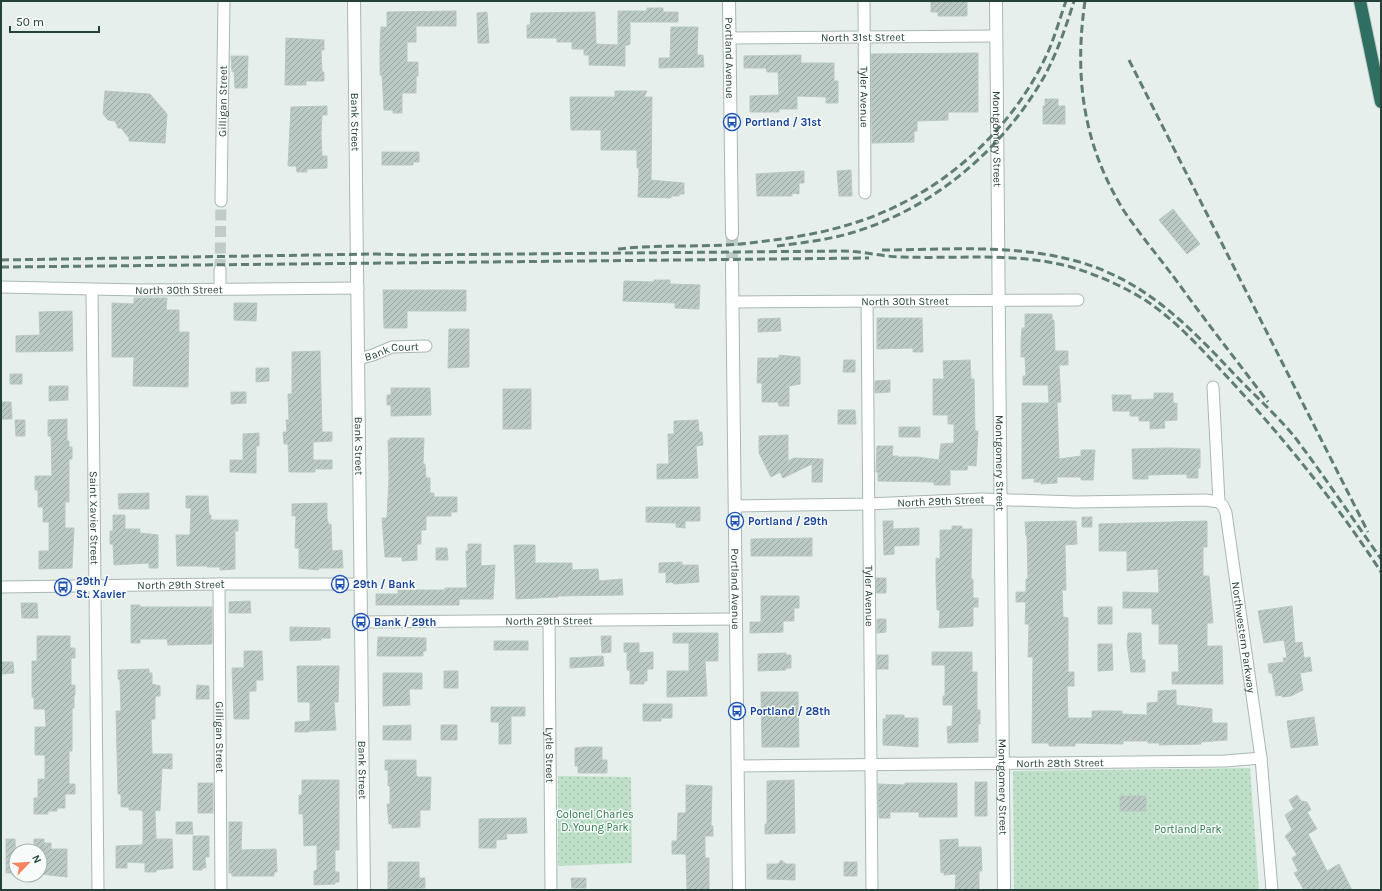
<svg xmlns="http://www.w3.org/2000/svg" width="1382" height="891" font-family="Karla,sans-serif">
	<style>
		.park { fill: url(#park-dots) }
		.building { fill: url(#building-hatch); stroke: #b8c9c2 }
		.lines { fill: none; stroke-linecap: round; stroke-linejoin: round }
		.minor-tunnel { stroke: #bfccc8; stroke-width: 11; stroke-dasharray: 11 5.5; stroke-linecap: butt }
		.tertiary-tunnel { stroke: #bfccc8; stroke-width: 12; stroke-dasharray: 12 6; stroke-linecap: butt }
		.minor-casing { stroke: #a8b8b2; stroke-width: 13 }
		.tertiary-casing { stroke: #a8b8b2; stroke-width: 14 }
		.motorway-casing { stroke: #c2cac8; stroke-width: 14 }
		.minor { stroke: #fff; stroke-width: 11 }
		.tertiary { stroke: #fff; stroke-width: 12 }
		.motorway { stroke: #2f6f62; stroke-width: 12 }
		.rail { stroke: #5f7d75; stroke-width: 3; stroke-dasharray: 8 4; stroke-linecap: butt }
		.labels { text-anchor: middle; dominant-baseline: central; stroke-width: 3; stroke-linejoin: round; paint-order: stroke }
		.street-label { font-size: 11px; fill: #24423a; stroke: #f7fbf9 }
		.transit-label { font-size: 11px; font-weight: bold; fill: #164399; stroke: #f7fbf9; text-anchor: start }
		.park-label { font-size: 11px; fill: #2d7a4b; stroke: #f7fbf9 }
	</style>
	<defs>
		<pattern id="park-dots" width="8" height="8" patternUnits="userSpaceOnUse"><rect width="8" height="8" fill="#bfe0c8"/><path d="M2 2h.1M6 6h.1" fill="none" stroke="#a4c1ad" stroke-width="1.8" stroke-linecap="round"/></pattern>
		<pattern id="building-hatch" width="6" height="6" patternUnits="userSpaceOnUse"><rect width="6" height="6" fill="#bbcac4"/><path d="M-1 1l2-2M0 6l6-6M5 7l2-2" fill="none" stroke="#98a6a0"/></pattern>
	</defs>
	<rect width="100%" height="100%" fill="#e6efeb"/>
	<path class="park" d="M1250,768L1259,890H1014L1013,771Z
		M558,776L631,777L632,863L558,866Z"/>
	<path class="building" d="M967,1V16H938V12H931V2Z
		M647,8H663V12H678V22H630V44L625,46V66L589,65V55H584V49H572V42H557V38H527V25H530L531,13L595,12L596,44L618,45V11H647Z
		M456,11V26H416V42H407V62H418V76H416V93H402V113H393V110H384L382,75H380V44L381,27H387V12Z
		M487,12L489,43H478L477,13Z
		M671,27H698L697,55H703L704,67L659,68V58H670Z
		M286,38L324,40V50H321L322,72H324V81H306V85H285Z
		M978,53V112H948V120L917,121V131H914V142L872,143L871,54Z
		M801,55V63H834V81H838V103H826V97L797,96V109H779V112H750V96L779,95L778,72H767L766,68H744V56Z
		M231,56H248L247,88H235L234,71L232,72Z
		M105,91L150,94L167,114L165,143L129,141V138L121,128H118L115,121L108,120L103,114Z
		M615,91H647L644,97H652L651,180L684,183V194H680L679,196H671V198L638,197L639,168H637V150H601V130H571L570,97H615Z
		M1045,99H1058V106H1065V124H1043V106H1045Z
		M327,106V115H322L321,134L322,156H327V168L307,169V172H297L296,166H288L291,107Z
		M382,152H419V162H413V165H382Z
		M851,170L852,196H839L837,171Z
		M804,171V183H799V194L792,193V196H757L756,174Z
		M1173,209L1200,244L1187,254L1159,220Z
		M654,280H670V284L700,285L699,309L675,308V303L623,301L624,281L654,282Z
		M383,290H466V311H407V328H384Z
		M134,298H167L166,310H179V332H189L188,387L133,386L134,357H112V303L134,304Z
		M234,303H257L256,321L234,320Z
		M72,311L73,351L16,352V336L40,335L39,312Z
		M1025,314H1052V320H1054L1055,351H1068V365H1059L1061,402L1049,403L1048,385H1023V376H1026L1025,357H1021V343L1022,328H1025Z
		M780,318L781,331L758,332V319Z
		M877,318H922L923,352H913V348L877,349Z
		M449,329H469V367L448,368Z
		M320,351L322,432H332V441L313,442V460H332V469H315V472H289L288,444H284L283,432H287L286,420H289L288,394H292V352Z
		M779,355L800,357V384L789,386V406H779L778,402H762V383H757L758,358H779Z
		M844,360H855V372H843Z
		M970,360L971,379H974L975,431H978L976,466L968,465L967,470H950V485H934V482L878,481V472H876L877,446H893L892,456H898V457H918L939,460L941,444L954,443V424H948V415H933V379H944L943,361Z
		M256,368H269V381L256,382Z
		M10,374H22V384H10Z
		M890,380V392L875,393V381Z
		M49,386H68V400L49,401Z
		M391,388H430L431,415L391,416V405H387V395H391Z
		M503,389H531V429H503Z
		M231,392H246V403L231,404Z
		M1154,393H1173V403H1177V420L1164,421L1165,428L1150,429V421H1139V416H1130V411H1113L1112,395H1131V400L1154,399Z
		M1,402H11L12,419H1Z
		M1022,403H1057L1059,459L1081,456V450H1095L1093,480H1081V477H1057V483L1041,484V482H1034V478L1022,479Z
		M838,410H855L856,424H838Z
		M67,419V441H69V447H72V459H69V502H65V528H74L72,568L39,569V551H49V522H43V507H38V490H35V476H52L51,436H48V420Z
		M15,420H25V436H16Z
		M698,420L699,432H702L703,445L696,446L698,478L657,479V464H669L668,434H674V421Z
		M899,427H920V437H899Z
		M259,433V446H256V473L230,472V460H243V434Z
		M788,435V461L794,458L823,459L822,482H812V464L783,478L780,472L771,477L759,453V436Z
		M390,438H424L423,464H425L426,478H430V493H434V497H457V512H451V516H426V530H421V544H417V560L402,561V557H385L382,518H387L389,478L388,440H390Z
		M1168,448L1200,449V468H1198V478H1187V474L1148,475V479H1133L1132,449Z
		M149,493V509H119L118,494Z
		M186,496H208L209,515H211V520H238V531H235V569L220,570V567H207V566H177L176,535H190L191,508H186Z
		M327,503V519L329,525L331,524L332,551L342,550L343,568H320L318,570L299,568V548H295L296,516H292V504Z
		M646,507H700V521H685V528L676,527V523L646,522Z
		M113,515H125V529H140V533L158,535V568H149V563L114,565L113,544H110V531H113Z
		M1082,517H1092V527H1082Z
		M883,521H893V529L919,528V545L894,546V554L884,555Z
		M1076,521L1077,544L1065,545L1066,590H1062L1063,617L1068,618V672H1074V686H1067L1068,718H1092V711H1122V714L1147,715V703L1158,702V691L1176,690V705L1212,709V723H1227V740L1201,742V744L1159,745L1160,743H1148V741H1123V744L1075,743V746H1049V743H1032L1033,657H1028L1029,624H1025L1026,602H1016V592H1026V579H1028L1027,536H1026L1025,522Z
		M1207,521V547H1203V576H1209L1213,623H1207V646H1222L1223,684H1172V672H1179L1178,644H1159V624H1152V608H1123V592L1159,593L1158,569L1127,571V551H1099V524Z
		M952,526H962V529H972L971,579H973V598H978V607H973V626L939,628L940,610H937L936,579V558L940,559V530H952Z
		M812,538V556H751V539Z
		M468,544H481V566L495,565L493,599H459V605H376V594H398V590H445V588H467L466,551H468Z
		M514,545H535V563H572V570L598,569L599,581L622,579L623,595L558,596V597L516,599Z
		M436,548H447L448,560H436Z
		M682,562V565H698L699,582L674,584L672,582L666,583V572L659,573V563Z
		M876,578H886V593H876Z
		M761,596H799V608H794V621H783V632L750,633V622H761Z
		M250,601L251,613H229V602Z
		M21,603H37L38,618H22Z
		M131,605H140V607H212V644L168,645L167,639H140V643H131Z
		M1292,606L1295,643L1302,642L1304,658L1310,657L1312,671L1300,673L1303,690L1291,696L1282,697V695L1276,696L1272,673H1269L1268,664L1284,662L1283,658H1287L1284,640L1264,643L1258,611Z
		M1098,607H1112V624H1098Z
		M877,619H886V632L877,633Z
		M290,627L330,628V638H321V640L290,641Z
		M673,633H718V661H705L707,696L667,697V671H689V643H673Z
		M1128,633H1141L1142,660H1145V672H1131L1127,644Z
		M37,636H70V648H75V658H71V685H75V695H74V708H72V751H69V784H75V794H65V808H57V811H48V814H34V798H38V779H45V755H35V727H46L45,709H34V697H32V661H37Z
		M601,636H611V652L602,653Z
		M378,637L426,638V651H423V656H377Z
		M494,641H528V650H494Z
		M624,643H639V653L653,652V669H647V681H644V684H630V670H627V652H624Z
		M1098,644H1112L1113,670L1098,671Z
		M244,651H262L263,680H256V691H249V719H234L232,668H244Z
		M932,652H972V672H977V710H980V724H978V742L948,743L947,727L952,726L953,705H943V696H945V665H932Z
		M786,653V655H791V668H786V670L758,671V654Z
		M877,655H888V669H877Z
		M603,656L604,666L570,668V658Z
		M1,662H13L14,673L1,674Z
		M297,666H339L338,702H334L336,730L309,731V729V732H295V722L310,721V702H298Z
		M149,669V673H152V684L160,686V696H156L155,698V719H151L152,754H172V769L162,768L160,811L155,810L156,839H172L173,868L156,870V872H145V863L127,862V868H116V846L142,845L143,842V812L141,810H129V807H121V794H118L116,711H121L120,680L118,679V670Z
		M444,671H458V688H444Z
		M383,673H422V689H409L410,705L383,706Z
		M197,685L209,686V699H196Z
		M761,692H798L799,747H762Z
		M643,704H672V718H661V721H643Z
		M491,707H525V716H511V744H499V722H491Z
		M886,715H904V718H918V747L883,745V719H886Z
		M1314,717L1318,745L1291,748L1287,721Z
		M411,725V740H383V726Z
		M441,725H457V740H441Z
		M585,747H602V760H607V773H578V766H575V748Z
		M385,760H416V775L418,777H431L430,810H420V827L392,828V824H389L387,804H390V786H388V770H385Z
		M302,780H339V850H335V872H339V882H335V884L314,885V871L317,870V845L304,846L303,814H299V795H302Z
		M794,780L795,833L765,834V824H767V781Z
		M975,782H987V816H975Z
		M198,783H213V813H198Z
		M905,783H957V817H919V812H890V818H879L878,784L905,785Z
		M686,785L712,786L711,826H713V836H705V858H709V890H687L686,854H672V841H677L678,813H686Z
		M1297,795L1301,801L1307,802L1311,810L1307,812L1317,829L1308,834L1327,871L1339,864L1352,890H1304L1297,878L1294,873L1298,871L1292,858L1297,855L1285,836L1292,830L1285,815L1294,809L1289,800Z
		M1120,796H1146V811H1120Z
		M526,818L527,833L506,834L507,839L496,840V848H479V819Z
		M176,822H192L193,834H176Z
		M229,822H242L241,850L276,849L277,872H274V876H232V873H229Z
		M193,836H209V857H205L206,868H202V870H193Z
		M6,839H15L16,873H6Z
		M34,839H44V843H51V849H67V877L40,874V851H34Z
		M958,839V847H981L982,871H979V890H955L956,874L944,875V872L941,873L940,840Z
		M781,860L786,864H795V880L767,879V864H778Z
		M388,862H419V878H425V888L388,889Z
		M844,862H857V876H844Z
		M571,878H586V888H572Z"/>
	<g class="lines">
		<path class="minor-tunnel" d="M220,270L221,201"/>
		<path class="tertiary-tunnel" d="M732,264V234"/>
		<g class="minor-casing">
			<g id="minor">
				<path id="s1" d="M864,1L865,193"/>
				<path id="s2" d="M730,38L996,36"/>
				<path id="s3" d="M221,201L224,1"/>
				<path id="s4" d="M1,287L140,290L358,288"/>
				<path d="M220,289V270"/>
				<path id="s5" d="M92,290L98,890"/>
				<path id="s6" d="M867,301L872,890"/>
				<path id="s7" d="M733,302L1078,300"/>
				<path id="s8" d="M358,359L373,355L392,347L426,346"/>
				<path id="s9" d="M1213,387L1219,502L1223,506L1226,513L1261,758L1272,890"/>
				<path id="s10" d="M735,506L868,504L982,499L1076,502L1205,500L1219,502"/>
				<path id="s11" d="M219,584L221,890"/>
				<path id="s12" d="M1,587L219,584H361"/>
				<path id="s13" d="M549,621L551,890"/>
				<path id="s14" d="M361,622L736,619"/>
				<path id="s15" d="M738,766L1225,761L1261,758"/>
			</g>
		</g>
		<g class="tertiary-casing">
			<g id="tertiary">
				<path id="s16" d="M354,1L364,890"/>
				<path id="s17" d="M729,1L732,234"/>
				<path id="s18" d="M996,1L1004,890"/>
				<path id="s19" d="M732,264L739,890"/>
			</g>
		</g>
		<g class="motorway-casing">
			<path id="motorway" d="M1360,1L1381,102"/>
		</g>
		<use href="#minor" class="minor"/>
		<use href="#tertiary" class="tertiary"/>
		<use href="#motorway" class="motorway"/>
		<path class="rail" d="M1085,1C1074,77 1083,145 1124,211C1139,233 1157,255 1173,276C1204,319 1236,360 1268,402
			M1129,60L1368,532
			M777,246C801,243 827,240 851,233C933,209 1002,150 1044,77C1057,53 1066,27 1074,1
			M618,249C662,244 706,248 750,243C785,239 820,234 854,223C938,197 1012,132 1048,52C1055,36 1060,18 1066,1
			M882,250C944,250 1008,244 1068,259C1141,276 1187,324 1236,376C1256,397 1279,417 1297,440C1326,479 1353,519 1381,559
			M1,260L376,254L410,255L843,251C863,251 883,257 903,257C959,259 1017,252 1071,267C1098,275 1125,287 1148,302C1180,324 1205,353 1231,381C1286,441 1337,504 1381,572
			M1,267L869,258"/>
	</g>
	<defs>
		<g id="bus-ring" transform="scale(0.9)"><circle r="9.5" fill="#f7fbf9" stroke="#1a4fb4" stroke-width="1.5"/><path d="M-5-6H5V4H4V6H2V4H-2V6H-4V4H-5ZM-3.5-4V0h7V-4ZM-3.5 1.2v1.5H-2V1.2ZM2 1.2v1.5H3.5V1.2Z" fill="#1a4fb4"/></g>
	</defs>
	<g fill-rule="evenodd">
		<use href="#bus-ring" x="732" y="122"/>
		<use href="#bus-ring" x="735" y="521"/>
		<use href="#bus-ring" x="340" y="584"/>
		<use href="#bus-ring" x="63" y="587"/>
		<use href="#bus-ring" x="361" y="622"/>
		<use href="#bus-ring" x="737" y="711"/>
	</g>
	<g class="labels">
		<g class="street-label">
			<text stroke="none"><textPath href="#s2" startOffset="133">North 31st Street</textPath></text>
			<text stroke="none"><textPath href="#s17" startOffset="57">Portland Avenue</textPath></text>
			<text stroke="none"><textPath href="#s1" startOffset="96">Tyler Avenue</textPath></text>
			<text stroke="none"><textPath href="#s3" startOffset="100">Gilligan Street</textPath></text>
			<text stroke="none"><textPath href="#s16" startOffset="121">Bank Street</textPath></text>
			<text stroke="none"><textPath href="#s18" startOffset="138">Montgomery Street</textPath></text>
			<text stroke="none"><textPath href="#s4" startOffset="178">North 30th Street</textPath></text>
			<text stroke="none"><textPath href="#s7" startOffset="172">North 30th Street</textPath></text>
			<text stroke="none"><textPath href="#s8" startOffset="35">Bank Court</textPath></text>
			<text stroke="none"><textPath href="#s16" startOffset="445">Bank Street</textPath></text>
			<text stroke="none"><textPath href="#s18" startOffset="462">Montgomery Street</textPath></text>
			<text stroke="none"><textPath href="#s10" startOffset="206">North 29th Street</textPath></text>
			<text stroke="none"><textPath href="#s5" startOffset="228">Saint Xavier Street</textPath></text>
			<text stroke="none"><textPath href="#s12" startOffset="180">North 29th Street</textPath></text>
			<text stroke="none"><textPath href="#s19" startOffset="325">Portland Avenue</textPath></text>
			<text stroke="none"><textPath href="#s6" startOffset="295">Tyler Avenue</textPath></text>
			<text stroke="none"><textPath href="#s14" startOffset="188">North 29th Street</textPath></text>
			<text stroke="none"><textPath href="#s9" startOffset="254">Northwestern Parkway</textPath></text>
			<text stroke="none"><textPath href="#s11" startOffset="153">Gilligan Street</textPath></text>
			<text stroke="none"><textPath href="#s13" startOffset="134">Lytle Street</textPath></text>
			<text stroke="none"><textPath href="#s15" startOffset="322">North 28th Street</textPath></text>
			<text stroke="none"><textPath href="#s16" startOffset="769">Bank Street</textPath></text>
			<text stroke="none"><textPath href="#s18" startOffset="786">Montgomery Street</textPath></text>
		</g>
		<g class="transit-label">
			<text x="745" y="122">Portland / 31st</text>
			<text x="748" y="521">Portland / 29th</text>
			<text x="76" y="581">29th /<tspan x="76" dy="13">St. Xavier</tspan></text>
			<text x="353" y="584">29th / Bank</text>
			<text x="374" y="622">Bank / 29th</text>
			<text x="750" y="711">Portland / 28th</text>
		</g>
		<g class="park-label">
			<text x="595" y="814">Colonel Charles<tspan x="595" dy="13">D. Young Park</tspan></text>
			<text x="1188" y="829">Portland Park</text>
		</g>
	</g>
	<rect width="1382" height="891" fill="none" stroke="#24423a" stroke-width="4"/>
	<g transform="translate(28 863) rotate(65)"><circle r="19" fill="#f7fbf9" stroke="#a3b1ad"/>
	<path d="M0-3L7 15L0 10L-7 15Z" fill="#f4845f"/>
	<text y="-6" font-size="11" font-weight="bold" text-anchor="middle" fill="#24423a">N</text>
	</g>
	<path d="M10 26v6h89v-6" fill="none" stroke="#24423a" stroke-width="2"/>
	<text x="16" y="26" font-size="12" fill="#24423a" stroke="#f7fbf9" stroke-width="3" paint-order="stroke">50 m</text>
</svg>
